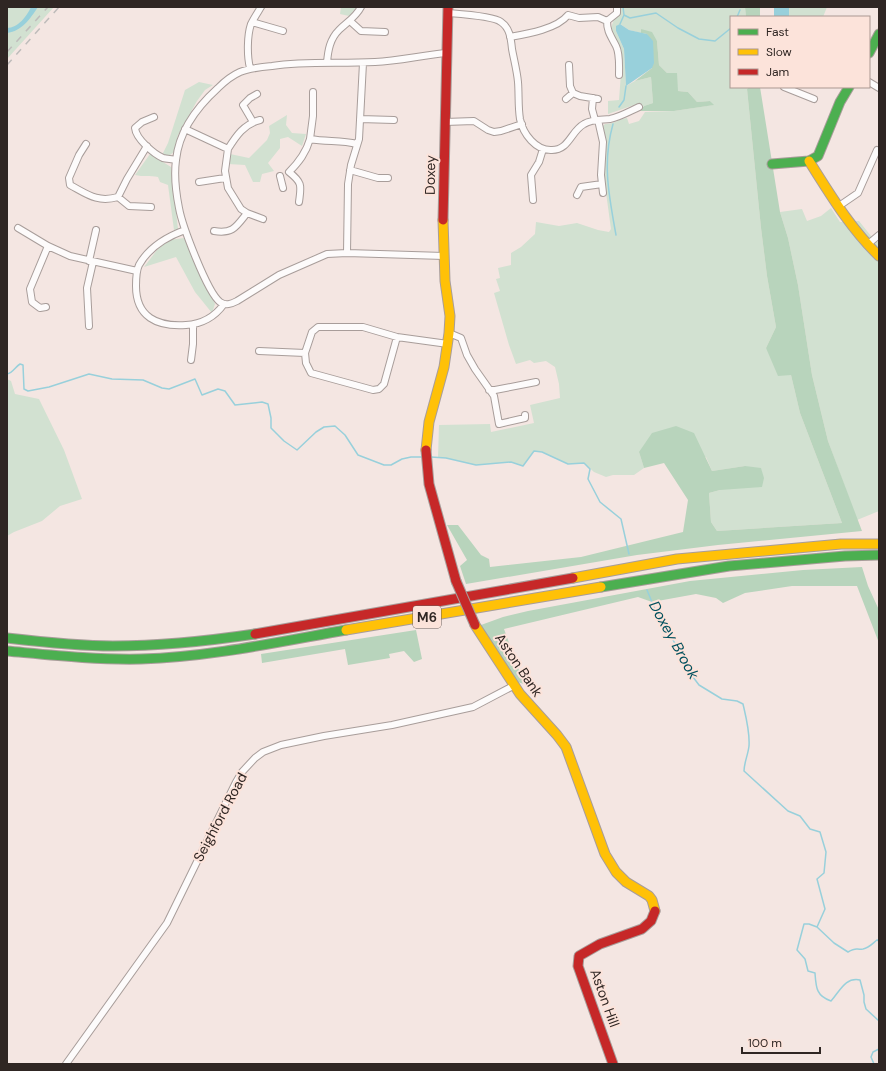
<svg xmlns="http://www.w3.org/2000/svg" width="886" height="1071" font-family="'DM Sans',sans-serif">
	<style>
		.green { fill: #d2e1d1 }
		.forest { fill: #b8d4bc }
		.water { fill: #98d0db }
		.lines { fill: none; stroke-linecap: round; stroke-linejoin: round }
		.stream { stroke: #98d0db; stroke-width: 1.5 }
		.street-casing { stroke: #a89d9a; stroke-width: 8 }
		.fast-casing { stroke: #a89d9a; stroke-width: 11 }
		.slow-casing { stroke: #a89d9a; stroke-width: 11 }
		.jam-casing { stroke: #a89d9a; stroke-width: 11 }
		.street { stroke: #fdfbfb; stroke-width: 6 }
		.fast { stroke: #4caf50; stroke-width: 9 }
		.slow { stroke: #ffc107; stroke-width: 9 }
		.jam { stroke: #c62828; stroke-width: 9 }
		.rail { stroke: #bfbcbb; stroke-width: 1.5; stroke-dasharray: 7 7; stroke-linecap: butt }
		.jam-bridge-casing { stroke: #a89d9a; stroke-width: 11; stroke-linecap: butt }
		.jam-bridge { stroke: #c62828; stroke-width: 9 }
		.labels { text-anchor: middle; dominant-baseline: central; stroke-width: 4; stroke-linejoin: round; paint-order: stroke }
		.shield { fill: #fce3da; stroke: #6c5f5a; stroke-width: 1 }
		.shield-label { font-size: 13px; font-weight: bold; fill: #2f2623 }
		.street-label { font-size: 14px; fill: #2f2623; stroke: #fce3da }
		.water-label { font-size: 15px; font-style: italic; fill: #00505d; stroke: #fce3da }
	</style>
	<rect width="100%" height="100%" fill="#f4e6e2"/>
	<path class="green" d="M7,7H54L7,59Z
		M341,7H357L349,16L340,14Z
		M618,7H745L746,17H731V87H749L747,89L761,228L767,276L776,327L766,348L791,375L800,413L842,523L717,531L711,522L709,493L720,490L745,466L712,471L706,457L639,452L644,468L634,475H613L606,477L594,472L584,463L568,464L542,452L534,451L523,466L511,462L476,465L446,458H438L439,425L490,424L491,432L534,423L530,405L560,398L559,384L555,367L546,361L534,363L530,360L516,364L509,345L494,293L500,291L496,279L500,278L498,268L511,265V253L521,247L535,234L536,222L559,226L577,223L598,230L609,232L611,229L604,178L606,139L603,126L605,124C614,124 619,119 627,118L629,124L639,121L645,112L674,111L713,105L710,101L697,102L688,92L678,91L667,73L659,65L657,41L641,29V33L629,30L620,24L616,31L624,49L626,86L635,81L651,77L653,103L644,106L640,111L637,104L608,114V101L619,100L621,73L610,31Z
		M789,7H827L823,17H789Z
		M199,82L213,85L205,90L197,101L178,135L174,152L170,155L165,156L163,153L168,143L185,90Z
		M287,115L286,125L292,133L306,134L302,146L288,137L280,139V148L268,163L274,171L262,174L260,182H253L245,165L228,164L230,154L249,158L267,140L270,133L269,126Z
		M150,154L171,167L178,229L174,230L168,185L160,182L158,177C150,175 143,177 135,175Z
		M831,208L840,222L859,221L871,236L879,243V511L857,520L828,441L812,375L798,285L788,238L780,212L802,209L807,221L821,216Z
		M184,238L215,304L212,313L195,292L176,257L144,267L157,250L169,240Z
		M7,379L11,381L15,394L39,399L64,450L82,499L60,506L42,521L14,532L7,536Z"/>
	<path class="forest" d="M745,7H760V17H746Z
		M641,29L652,32L657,41L659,65L667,73H677L678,91L688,92L697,102L710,101L714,105L674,111H640L644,106L653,103L651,77L635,81L652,68L647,34L641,33Z
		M749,87H760L780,212L788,238L798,285L812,375L828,441L862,531L718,545L637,555L466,584L460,566L467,560L447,525H458L481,555L489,559L490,567L581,557L683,532L688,500L664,463L644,468L639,452L652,433L676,426L694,433L712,471L745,466L761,468L764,478L762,487L720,490L709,493L711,522L717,531L842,523L800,413L791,375L778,376L766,348L776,327L767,276L761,228L747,89Z
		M862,567L868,586L879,610V643L857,586H792L745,593L723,603L716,598L696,594L652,602L638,597L504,629L524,684L514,681L481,625L503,617L528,611L690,581L803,570Z
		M416,630L422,659L414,662L404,651L389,654L390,658L348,665L345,649L262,663L261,654Z"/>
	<path class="water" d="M31,7H38C30,19 22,31 7,33V28C18,28 27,16 31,7Z
		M774,7H789V17H774Z
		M620,24L629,30L647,34L653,41L654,63L652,68L626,86L624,49L616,31V26Z"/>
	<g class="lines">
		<path class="stream" d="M624,15L630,18L656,13L678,28L699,39L715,41L731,28
			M737,17L740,10
			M620,24L624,15L623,7
			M619,107L624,100L626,86
			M613,124C602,163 609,196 616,235
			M7,374C13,373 15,367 20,364L23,365L24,389L28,391L49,387L89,374L112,379L143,380L162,388L169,389L195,379L202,395L218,389L225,391L235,405L262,402L268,404L271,418V428L284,441L297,450L316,432L324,427L335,426L345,435L358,455L384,465H391L402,459L411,457H423
			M431,457L446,458L476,465L511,462L523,466L534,451L542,452L568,464L584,463L590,469L588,479L600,502L621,519L629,554
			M647,590L654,607L684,659L687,669L699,685L722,699L737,701L743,704C746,717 750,732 749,746C748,755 744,763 744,771L788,811L800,816L810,829L820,832L826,852L824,873L817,879L825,909L817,927L809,924H804L797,950L805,959L808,971L815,973C816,987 816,996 831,1001C840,991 845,977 860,980L864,995V1002L866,1009L879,1021
			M817,927L834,943L848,952C857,947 855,950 863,949C869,948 873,943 877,940L879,941
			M879,945V949
			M874,1064L871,1057L873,1052L879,1049"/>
		<g class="street-casing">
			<path id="street" d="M617,7V13L607,21C607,32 611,36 616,46C620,54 619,66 619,75
				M447,13C459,14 493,16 501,22C510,28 511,39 512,49C514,60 517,71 518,82C519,94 518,107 520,119C523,134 536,151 552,150C569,150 571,131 584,124C592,119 601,120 610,119C620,117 630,111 639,107
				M350,21L361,31L385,32
				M252,22L283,31
				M510,37C527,34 557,29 568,15L579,18L598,17L607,21
				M327,63C328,50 330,39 339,30C347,22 356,17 361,7
				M569,65L570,86L573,93L580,96L598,99
				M250,68C247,56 247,36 251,24C254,18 258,12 261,7
				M869,82L879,88
				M784,87L814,99
				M593,98L592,109L595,120
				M566,99L573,93
				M154,117L142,122L135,128C136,139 154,154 163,158C167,159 172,159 176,160
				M360,119L394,120
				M598,120L603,142L601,175L603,193
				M253,122L243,105L250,98L257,94
				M445,122L474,121L488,130L494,132L501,131L522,124
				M185,129L228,149L225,171L228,188L241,209L247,213L263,219
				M310,139L313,116V92
				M86,144L79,155L69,178L70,185C87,194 97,203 118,197L127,179L147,146
				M228,149C236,136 244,124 260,120
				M350,170L378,178H388
				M280,176L283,188
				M199,182L225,178
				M577,195L581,187L602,184
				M118,197L129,206L151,207
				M533,200L531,175L539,162L543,149
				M299,202C301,186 303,183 289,172C299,162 306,153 310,139C327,142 341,140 357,144
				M839,206L858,193L877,150
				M18,228L48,246L70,256L137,271
				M185,230C166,237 149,247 139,265C136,271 136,279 136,286C136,317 157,327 186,325C202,324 214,318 224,304
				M214,231C233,234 236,227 247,213
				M867,245L879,235
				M347,253L348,184L351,165L359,139L363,63
				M444,256L347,253L327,254L279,275L237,301C231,304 226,306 220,302C207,292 182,225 179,208C176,193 174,175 176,160C179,131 197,107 218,88C224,82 231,76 240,72C250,68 261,67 272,66C306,61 340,64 375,62C399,61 423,55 447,53
				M89,261L96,230
				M46,307L40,308L32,302L30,289L48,246
				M89,326L87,288L93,262
				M449,333L461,338L467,355L475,369L494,396L499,424L525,418V415
				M259,351L305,353L312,332L318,327H363L397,337L448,344
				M305,353L306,363L311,373L373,390L379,389L384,384L397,337
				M191,360L193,344V325
				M489,390H495L536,382
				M66,1064L167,923L236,782L242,772L255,758L263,752L281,745L324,736L392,725L473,707L513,686"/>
		</g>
		<g class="fast-casing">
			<path id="fast" d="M869,53L879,34
				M772,164L809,161L818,156L840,102L849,87
				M601,587L729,566L845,556L879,555
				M7,638C42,642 77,646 113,646C161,646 208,641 255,634
				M7,651C51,655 96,660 141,659C210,657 278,642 346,630"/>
		</g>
		<g class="slow-casing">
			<path id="slow" d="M809,161C830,194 850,228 879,256
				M426,450L429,422L444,367L449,333L450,316L445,281L443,220
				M573,578L677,559L841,544H879
				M475,625L520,694L557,735L566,747L605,854L616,872L626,882L649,896L652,900L655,911
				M346,630L601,587"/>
		</g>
		<g class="jam-casing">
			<path id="jam" d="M443,220L448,7
				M426,450L429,484L456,581
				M255,634L573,578
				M613,1064L578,966L579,956L600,944L642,929L651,921L655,911"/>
		</g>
		<use href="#street" class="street"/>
		<use href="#fast" class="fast"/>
		<use href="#slow" class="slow"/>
		<use href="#jam" class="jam"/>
		<path class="rail" d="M7,52L48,7
			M7,65L59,7"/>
		<g class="jam-bridge-casing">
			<path id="jam-bridge" d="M456,581L475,625"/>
		</g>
		<use href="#jam-bridge" class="jam-bridge"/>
	</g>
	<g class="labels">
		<rect class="shield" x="413" y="606" width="28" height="22" rx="3"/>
		<g class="shield-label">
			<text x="427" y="617">M6</text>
		</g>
		<g class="street-label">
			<text transform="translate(430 175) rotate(-89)">Doxey</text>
			<text transform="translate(519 665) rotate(56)">Aston Bank</text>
			<text transform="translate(220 817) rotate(-62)">Seighford Road</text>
			<text transform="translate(605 998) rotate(70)">Aston Hill</text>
		</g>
		<g class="water-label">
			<text transform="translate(674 640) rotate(61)">Doxey Brook</text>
		</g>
	</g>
	<rect width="886" height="1071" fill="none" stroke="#2f2623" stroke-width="16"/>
	<rect x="730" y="16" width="140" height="72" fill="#fce3da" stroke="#aa9791"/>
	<rect x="738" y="29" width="20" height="6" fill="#4caf50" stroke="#aa9791"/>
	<text x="766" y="36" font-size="12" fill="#2f2623">Fast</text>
	<rect x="738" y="49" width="20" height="6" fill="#ffc107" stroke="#aa9791"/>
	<text x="766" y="56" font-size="12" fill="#2f2623">Slow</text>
	<rect x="738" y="69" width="20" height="6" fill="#c62828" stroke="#aa9791"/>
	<text x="766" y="76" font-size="12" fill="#2f2623">Jam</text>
	<path d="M742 1047v6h78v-6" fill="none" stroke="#2f2623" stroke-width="2"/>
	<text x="748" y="1047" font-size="12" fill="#2f2623" stroke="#fce3da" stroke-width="3" paint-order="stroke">100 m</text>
</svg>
